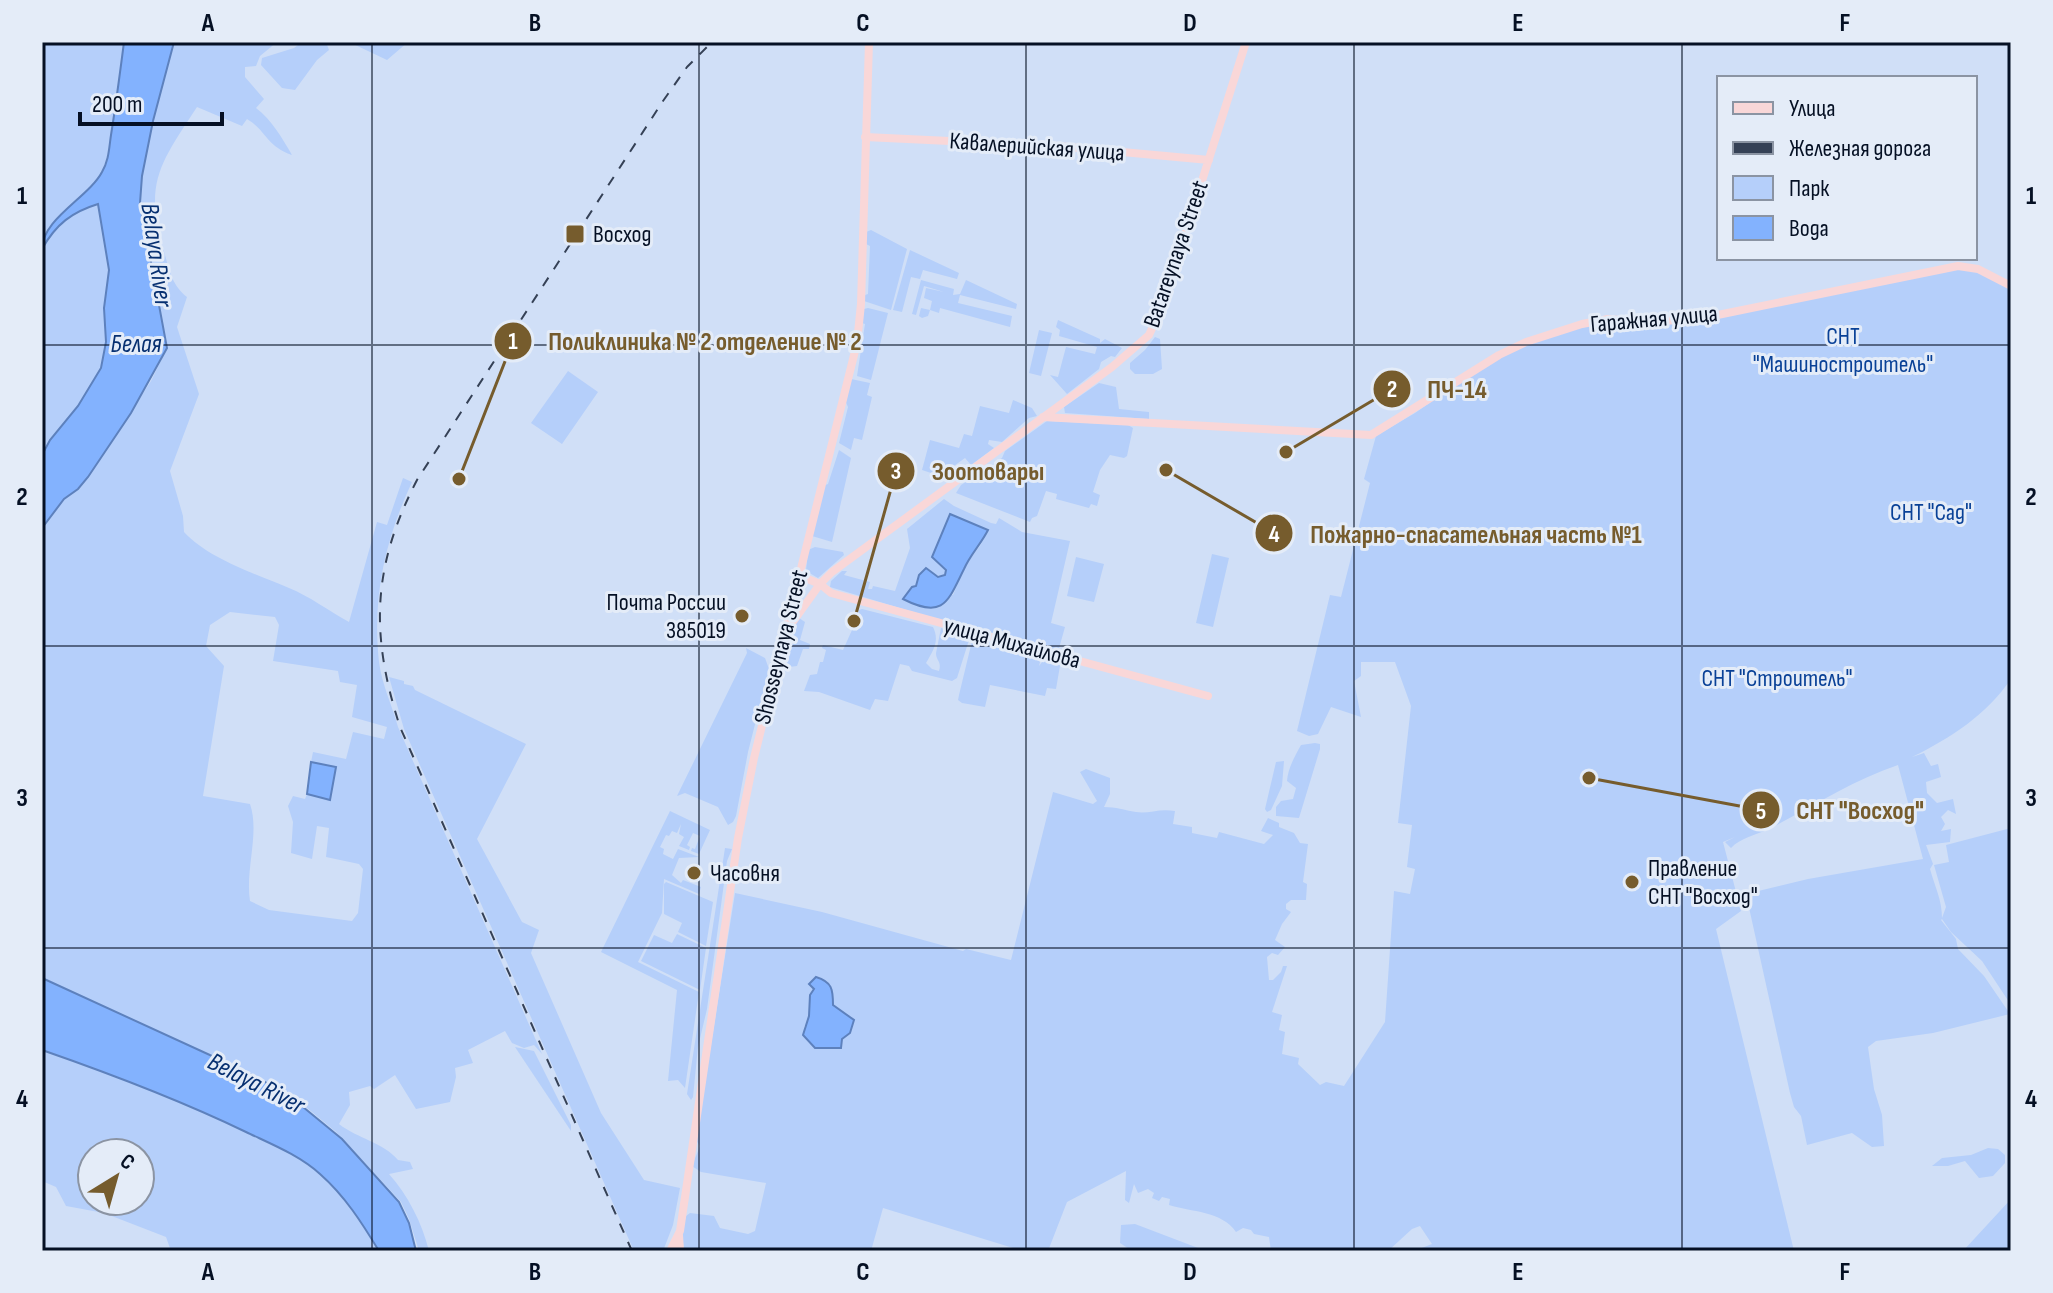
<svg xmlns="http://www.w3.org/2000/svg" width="2053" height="1293" font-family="'Sofia Sans Condensed',sans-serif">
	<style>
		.green { fill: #b5cffa; fill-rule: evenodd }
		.water { fill: #83b2fe; stroke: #5d81bd; stroke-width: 2 }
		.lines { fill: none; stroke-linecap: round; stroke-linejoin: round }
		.secondary { stroke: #f9d7d8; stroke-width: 8 }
		.rail { stroke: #354156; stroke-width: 2; stroke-dasharray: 10 10; stroke-linecap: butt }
		.grid { fill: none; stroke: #051024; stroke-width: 2; stroke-opacity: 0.55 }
		.poi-dot { fill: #765c2d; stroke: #e4ecf8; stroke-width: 3 }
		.labels { text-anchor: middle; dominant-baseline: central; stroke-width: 6; stroke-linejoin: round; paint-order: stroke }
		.street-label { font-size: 24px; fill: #051024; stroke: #e4ecf8 }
		.poi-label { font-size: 24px; fill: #051024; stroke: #e4ecf8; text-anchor: start }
		.park-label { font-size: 24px; fill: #094197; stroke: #e4ecf8 }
		.water-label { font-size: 26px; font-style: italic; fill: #073071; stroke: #e4ecf8 }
		.leader { fill: none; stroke: #765c2d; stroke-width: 3 }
		.callout-dot { fill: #765c2d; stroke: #e4ecf8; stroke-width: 3 }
		.mark-label { font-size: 24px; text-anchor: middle; font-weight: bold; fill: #fff }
		.callout-label { font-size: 26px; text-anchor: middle; font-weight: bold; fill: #765c2d; stroke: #e4ecf8; stroke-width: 6; stroke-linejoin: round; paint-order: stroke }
		.neatline { fill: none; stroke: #051024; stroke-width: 3 }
		.grid-label { font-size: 26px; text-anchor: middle; font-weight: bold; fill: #051024 }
	</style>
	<rect width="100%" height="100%" fill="#d0dff7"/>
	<path class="green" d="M42,42H124C121,77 115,161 93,187C76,208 57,216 42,241Z
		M174,42H277L260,56L256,66L245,67V77L264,99L256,108C272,120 282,138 292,155C265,145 267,131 247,119L242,126L197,107C159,165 143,184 165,255C170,273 173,286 187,297L177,327L199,394L170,471L183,516L184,532C209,559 256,574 289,588C309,596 329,611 349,622L377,522L387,525L403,478L412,482C385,540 372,597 379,662C382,685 392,705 398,727L542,1054L534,1045L524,1048L512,1043L505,1031L468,1050L473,1063L455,1068L456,1077L450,1102L416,1109L395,1075L374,1089L370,1086L349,1092L350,1105L339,1124C358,1139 383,1142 398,1160L410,1162L413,1169L389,1174C408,1195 422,1223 429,1251H419L409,1219L401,1202L336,1132L307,1108L277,1087L236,1066L171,1040L42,978V528L64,499L78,489L88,477L151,381L167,348L140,203L142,177L153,121ZM230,612L275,617L279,625L273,661L338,671L340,682L357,685L352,717L387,727L384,739L353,732L346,759L313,752L311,762L336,767L330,800L307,794L305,799L293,796L288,806L293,822L291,853L312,859L317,826L329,828L326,857L359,864L363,869L358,913L352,921L269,910L250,901C245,869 260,833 250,804L203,796L224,666L206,646L210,625Z
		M302,42H326L329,50L317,60L295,90L282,88L261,65L262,58L294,48Z
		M349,42H408L387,60Z
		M98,203L109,271L104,308L106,342L101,368L78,406L50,440L42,455V249C59,221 69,215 98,203Z
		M871,230L907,249L891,310L864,301L865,295L868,294L870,246L866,244V232Z
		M910,250L959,273L957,279L923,270L920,279L911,277L902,312L893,310Z
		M1967,266L2011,286V679C1986,715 1951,738 1912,757L1924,753L1931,766L1938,764L1941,777L1926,782L1927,793L1937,803L1953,799L1956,814L1948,810L1941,817L1945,824L1941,831L1951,829L1950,842L1926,845L1933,864L1930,869C1935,887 1942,900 1942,918L1946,907L1934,865L1949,862L1946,845L2011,828V1005L1982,961L1951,932L1942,919L1941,920L1956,939L1958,949L1984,976L2010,1014L1933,1033L1876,1041L1868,1047L1874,1089L1882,1115L1884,1146L1872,1147L1852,1133L1807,1145L1801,1116L1794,1107L1790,1093L1746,894L1808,879L1923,859L1898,765C1853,780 1812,807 1769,829C1756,835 1740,838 1731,848L1725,842L1735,837L1723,842L1741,911L1716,929L1794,1251H1414L1432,1244L1420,1226L1412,1229L1388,1251H1271L1269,1237L1254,1234L1251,1230L1243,1228L1236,1232C1222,1211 1191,1212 1169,1205L1170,1199L1162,1197L1159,1201L1152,1198L1154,1193L1148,1189L1138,1193L1134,1184L1129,1203L1125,1200L1126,1171L1067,1202L1048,1251H1023L883,1208L871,1251H684L682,1233L686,1216L690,1213L714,1216L720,1228L748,1234L755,1231L766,1183L701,1172L692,1166L700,1146L696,1140L735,893L822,912L963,951L966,949L1011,960L1053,792L1093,804L1097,801L1080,772L1086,769L1110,778V794L1104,807C1116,807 1124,810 1136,812C1149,814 1159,808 1175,811L1173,824L1192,827V833L1217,838L1219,832L1264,844L1273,835L1261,831L1268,818L1279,823V827L1294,833L1300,843L1308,844L1303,882L1307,884L1306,900H1291L1286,904V909L1291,912L1282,924L1275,940L1285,947L1278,955L1272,953L1267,957L1269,980H1273L1281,972L1283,966H1287L1272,1012L1282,1015L1279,1030L1285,1032L1282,1054L1299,1058L1298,1064L1320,1085L1326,1082L1344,1086L1385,1022L1394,891L1410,894L1415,869L1407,867L1412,825L1398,823L1411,706L1395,662H1361V676L1354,681L1361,717L1331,707L1318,734L1309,736L1297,731L1330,595L1341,597L1370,483L1364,479L1376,436L1415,413L1499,355L1582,324L1698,319ZM827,983L833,991L832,1005L835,1008L841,1048H824L804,1027L808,1022L814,989L812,985Z
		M921,280L954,289L953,295L960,294L966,280L1017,304L1016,309L960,295L958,303L1012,316L1010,327L940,308L939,313L930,310L928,316L922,318L919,316L921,308L930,310L932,301L924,298L926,288L944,292L924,286L916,315L912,314Z
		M868,308L888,313L871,380L857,376L865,324L862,323L864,309Z
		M1058,320L1100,339V343L1105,339L1122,348L1115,357L1111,356L1101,362L1099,369L1067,394L1050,375L1058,377L1066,347L1095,354L1097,347L1059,336L1060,330L1056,327Z
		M1039,330L1052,333L1041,376L1029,373Z
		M1155,337L1160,339L1162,369L1153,374H1135L1130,369V363L1145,350Z
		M568,371L598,392L562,444L531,423Z
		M851,379L870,383L867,395L872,397L862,440L854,438L851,450L839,443L848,407L845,400Z
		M1099,383L1116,387L1119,409L1149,412V419L1065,413L1064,407Z
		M1013,400L1032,408L1037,416L1029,418L1002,442L989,440L988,444L994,448L971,465L965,458L940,476L922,470L930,440L959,448L964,434L972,436L980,406L1009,413Z
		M1047,421L1128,425L1133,428L1127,456L1124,458L1110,455L1100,470L1093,492L1100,495L1097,506L1091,504L1089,508L1056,499L1057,494L1046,491L1037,516L1032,518L1030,522L956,493L961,485L1002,458L1005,451Z
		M839,450L851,458L832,542L812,536L823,486L828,484Z
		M944,499L954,506L991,523L996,524L999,518L1022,532L1070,541L1051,623L1065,627L1058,652L947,622L946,617L943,621L830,587L831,581L842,571H847L844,575L870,582L868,589H872L873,586L895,591L910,548L907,529ZM982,543L965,566L953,595L912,587L916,586L919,575L921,574L945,576L947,570Z
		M815,547L843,552L844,555L818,578L806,571L808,550Z
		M1212,554L1229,558L1213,627L1196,623Z
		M1076,557L1104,564L1094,602L1067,596Z
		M862,609L933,627C940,641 933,651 926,663L932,669L939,671C942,661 936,661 936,653L941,628L967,636L969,640L957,678L952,681L912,671L909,666L900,664L888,701L875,699L870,710L819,692L804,691L810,675L817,674L820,662H823L826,650L822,648L823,645L843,650L852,630L857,631L860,619L857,618L859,610Z
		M799,618L805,622L800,640L810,644L809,649H803L797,666L789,667L781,660L791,630Z
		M975,638L1030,653L1040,662L1039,666L1046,657L1061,660L1056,689L1047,688L1045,696L990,685L985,707L962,703L958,700L959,695L972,641Z
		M746,648L765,658L769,669L748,752L736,816L733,822L728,825L718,807L685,793L677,796L747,653Z
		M389,677L404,681V684L413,686L415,690L526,744L477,839L522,922L539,930L531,953L601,1113L644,1180L680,1188L673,1225L663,1251H634L404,729Z
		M1315,743L1320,744V749L1299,818L1276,816V807L1281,801L1293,799L1296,788L1287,781C1288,768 1295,756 1301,745Z
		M1284,761L1282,786L1271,810L1267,812L1265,809L1276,762Z
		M670,811L710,830L699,854L691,851L692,848L695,849L700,836L693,833L687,845L690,847L689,850L679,846L684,837L679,834L681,824L677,833L672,831L669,836L666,835L660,847L664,849L663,854L673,859L678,849L699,857L679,858L672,875L681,883L683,880L701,887L699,894L664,879L662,913L638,962L699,992L685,1088L678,1080L668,1081L677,990L601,952Z
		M725,848L732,849L727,861L707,1009L698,1047L693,1097L691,1100L687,1094Z
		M666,882L713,902L706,946L678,932L682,923L664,914V884Z
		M677,934L706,948L700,990L641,961L654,935L672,943Z
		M515,1047L534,1051L571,1125V1131Z
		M42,1050C111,1074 180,1100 246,1132C271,1144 299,1155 320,1174C345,1196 362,1223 379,1251H171L166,1237L104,1213L66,1206L56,1187L42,1181ZM92,1153H140V1201H92Z
		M1988,1148L1998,1149L2005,1155V1163L1993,1176L1979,1178L1965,1161L1948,1166H1932L1942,1158L1971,1155Z
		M2011,1199V1251H1963Z
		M1135,1224L1206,1251H1132L1120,1243L1121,1225Z"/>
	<path class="water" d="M124,42H174L153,121L142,176L140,203L167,348L131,413L88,477L78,489L64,499L42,528V455L50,440L78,406L101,368L106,342L104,308L109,270L98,204C72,212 56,224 42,249C42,219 89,197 102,172C109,160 109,148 111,135C116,104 120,73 124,42Z
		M950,514L988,530C981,544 970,555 964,569C948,601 944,620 903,599L912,587L916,586L919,575L926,568L938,577L945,575L946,570L932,557Z
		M311,762L336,767L330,800L307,794Z
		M816,977C832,982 833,989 833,1005L854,1020L850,1033L842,1039L841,1048H815L803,1035L809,1016L810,995L814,989L809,984Z
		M42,978L236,1067L269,1084L297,1102L342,1139L399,1202L409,1223L416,1251H379C362,1223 345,1196 320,1174C299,1155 271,1144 246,1132C180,1100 111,1074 42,1050Z"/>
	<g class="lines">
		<path class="secondary" d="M865,137L1057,146L1209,160
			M1043,417L1371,435L1499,355L1526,342L1582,324L1608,319L1642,322L1698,319L1958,266L1978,269L2011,286
			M798,575L820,584L831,593L1208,696
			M787,630L820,584L832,572L1112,367L1149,335L1162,307L1246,42
			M679,1235L680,1251
			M670,1251L680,1231L738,838L754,758L857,343L861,304L869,42"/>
		<path class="rail" d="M632,1251L400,727C370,634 372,567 417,480L663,101L687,67L712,42"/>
	</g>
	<path class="grid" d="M372,42V1251M699,42V1251M1026,42V1251M1354,42V1251M1682,42V1251M42,345H2011M42,646H2011M42,948H2011"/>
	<g class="poi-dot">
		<rect x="565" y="224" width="20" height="20" rx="4"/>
		<circle cx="742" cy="616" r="8"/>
		<circle cx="694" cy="873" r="8"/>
		<circle cx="1632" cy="882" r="8"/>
	</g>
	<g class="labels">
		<g class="street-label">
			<text transform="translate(1037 147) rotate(4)">Кавалерийская улица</text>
			<text transform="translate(1176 254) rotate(-71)">Batareynaya Street</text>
			<text transform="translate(1654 319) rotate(-5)">Гаражная улица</text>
			<text transform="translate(1012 643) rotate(15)">улица Михайлова</text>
			<text transform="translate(781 647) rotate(-76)">Shosseynaya Street</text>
		</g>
		<g class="poi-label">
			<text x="593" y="234">Восход</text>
			<text x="726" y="602" text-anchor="end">Почта России<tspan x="726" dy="28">385019</tspan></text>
			<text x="1648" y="868">Правление<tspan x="1648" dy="28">СНТ "Восход"</tspan></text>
			<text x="710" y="873">Часовня</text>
		</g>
		<g class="park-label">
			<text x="1843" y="336">СНТ<tspan x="1843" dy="28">"Машиностроитель"</tspan></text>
			<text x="1931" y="512">СНТ "Сад"</text>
			<text x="1777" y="678">СНТ "Строитель"</text>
		</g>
		<g class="water-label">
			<text transform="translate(156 255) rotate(82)">Belaya River</text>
			<text x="136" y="344">Белая</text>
			<text transform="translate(256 1084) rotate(27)">Belaya River</text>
		</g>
	</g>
	<path class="leader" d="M459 479L513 341M1286 452L1392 389M854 621L896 471M1166 470L1274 533M1589 778L1761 810"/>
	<g class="callout-dot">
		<circle cx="459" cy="479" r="8"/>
		<circle cx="1286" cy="452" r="8"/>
		<circle cx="854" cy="621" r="8"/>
		<circle cx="1166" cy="470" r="8"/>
		<circle cx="1589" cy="778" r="8"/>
		<circle cx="513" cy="341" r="20"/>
		<circle cx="1392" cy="389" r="20"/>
		<circle cx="896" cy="471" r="20"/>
		<circle cx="1274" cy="533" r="20"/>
		<circle cx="1761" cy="810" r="20"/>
	</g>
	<g class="mark-label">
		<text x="513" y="349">1</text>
		<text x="1392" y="397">2</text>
		<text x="896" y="479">3</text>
		<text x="1274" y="542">4</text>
		<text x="1761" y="819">5</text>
	</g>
	<g class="callout-label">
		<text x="705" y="350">Поликлиника № 2 отделение № 2</text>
		<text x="1457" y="398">ПЧ-14</text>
		<text x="988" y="480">Зоотовары</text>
		<text x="1476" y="543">Пожарно-спасательная часть №1</text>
		<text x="1860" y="819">СНТ "Восход"</text>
	</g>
	<rect width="2053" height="1293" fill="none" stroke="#e4ecf8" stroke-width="88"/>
	<rect x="1717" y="76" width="260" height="184" fill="#e4ecf8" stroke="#8b94a3" stroke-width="2"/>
	<rect x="1733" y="102" width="40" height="12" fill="#f9d7d8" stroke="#8b94a3" stroke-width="2"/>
	<text x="1789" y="116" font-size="24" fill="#051024">Улица</text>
	<rect x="1733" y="142" width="40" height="12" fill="#354156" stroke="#8b94a3" stroke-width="2"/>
	<text x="1789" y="156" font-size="24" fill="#051024">Железная дорога</text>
	<rect x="1733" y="176" width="40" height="24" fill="#b5cffa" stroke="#8b94a3" stroke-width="2"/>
	<text x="1789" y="196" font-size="24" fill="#051024">Парк</text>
	<rect x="1733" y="216" width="40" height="24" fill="#83b2fe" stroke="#8b94a3" stroke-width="2"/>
	<text x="1789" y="236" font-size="24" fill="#051024">Вода</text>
	<g transform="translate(116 1177) rotate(37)"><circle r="38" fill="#e4ecf8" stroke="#8b94a3" stroke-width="2"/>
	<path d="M0-6L14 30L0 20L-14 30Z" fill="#765c2d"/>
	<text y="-12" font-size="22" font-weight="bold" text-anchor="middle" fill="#051024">С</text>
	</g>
	<path d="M80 112v12h142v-12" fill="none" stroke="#051024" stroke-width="4"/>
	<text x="92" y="112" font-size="24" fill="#051024" stroke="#e4ecf8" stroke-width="6" paint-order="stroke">200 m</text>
	<rect x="44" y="44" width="1965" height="1205" class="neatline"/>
	<g class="grid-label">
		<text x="208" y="31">A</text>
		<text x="535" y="31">B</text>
		<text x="863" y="31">C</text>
		<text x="1190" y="31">D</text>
		<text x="1518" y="31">E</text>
		<text x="1845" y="31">F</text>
		<text x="22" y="204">1</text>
		<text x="2031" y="204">1</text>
		<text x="22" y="505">2</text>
		<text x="2031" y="505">2</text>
		<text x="22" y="806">3</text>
		<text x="2031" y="806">3</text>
		<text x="22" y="1107">4</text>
		<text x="2031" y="1107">4</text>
		<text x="208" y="1280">A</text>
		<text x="535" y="1280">B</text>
		<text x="863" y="1280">C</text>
		<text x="1190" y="1280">D</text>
		<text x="1518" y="1280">E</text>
		<text x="1845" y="1280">F</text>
	</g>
</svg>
